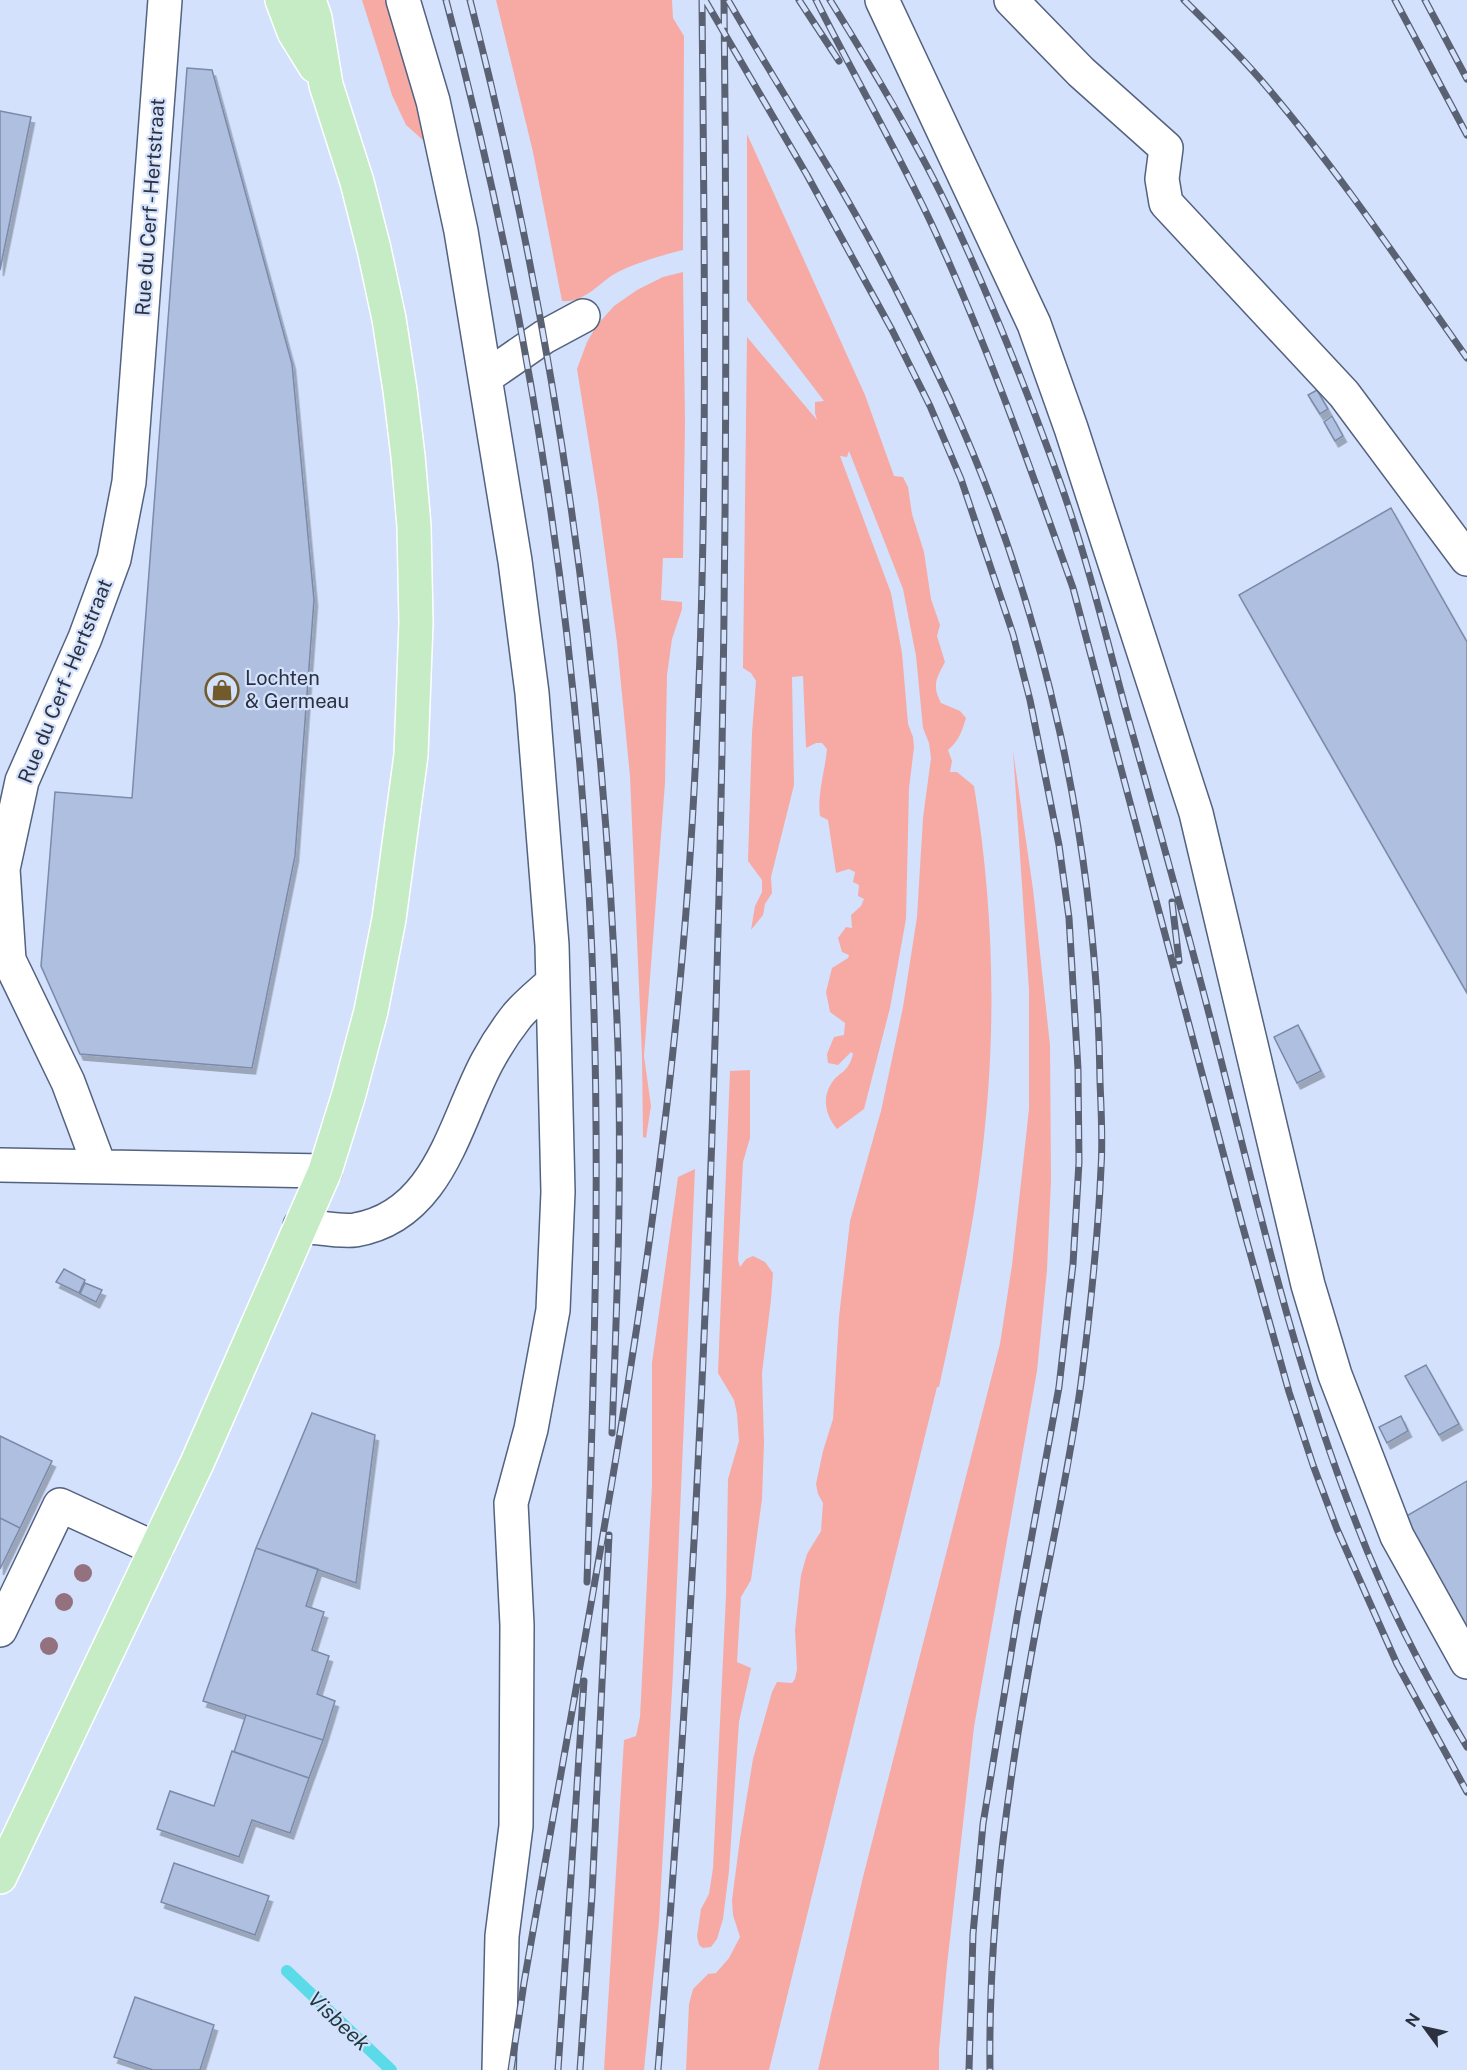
<svg xmlns="http://www.w3.org/2000/svg" width="1467" height="2070" font-family="'Public Sans',sans-serif">
	<style>
		.green { fill: #f7aaa4 }
		.lines { fill: none; stroke-linecap: round; stroke-linejoin: round }
		.stream { stroke: #5adbe7; stroke-width: 12 }
		.building { fill: #aebfe0; stroke: #7b8aa9; stroke-width: 1.5; filter: url(#shadow) }
		.minor-casing { stroke: #53627f; stroke-width: 36 }
		.major-casing { stroke: #fff; stroke-width: 36 }
		.minor { stroke: #fff; stroke-width: 33 }
		.major { stroke: #c5ecc4; stroke-width: 33 }
		.rail-casing { stroke: #596172; stroke-width: 7 }
		.rail { stroke: #d3e1fd; stroke-width: 4.5; stroke-dasharray: 14; stroke-linecap: butt }
		.tree { fill: #93717f }
		.labels { text-anchor: middle; dominant-baseline: central; stroke-width: 4.5; stroke-linejoin: round; paint-order: stroke }
		.street-label { font-size: 20px; fill: #2b313e; stroke: #d3e1fd }
		.poi-label { font-size: 20px; fill: #2b313e; stroke: #d3e1fd; text-anchor: start }
		.water-label { font-size: 21px; font-style: italic; fill: #1d393c; stroke: #d3e1fd }
	</style>
	<defs>
		<filter id="shadow"><feDropShadow dx="3.5" dy="6" stdDeviation="0" flood-color="#0004"/></filter>
	</defs>
	<rect width="100%" height="100%" fill="#d3e1fd"/>
	<path class="green" d="M362,0H391L434,150L406,125L392,95Z
		M496,0H672L673,18L684,36L683,250C663,255 639,262 620,271C599,281 587,303 562,301L533,152Z
		M747,134L865,395L894,476L903,477L908,487L912,514L924,552L931,599L940,625L937,636L945,662C936,679 932,685 941,703L960,711L966,718C962,731 959,741 948,750L952,761L950,772H957L974,786C994,906 997,1033 982,1154C973,1232 956,1309 939,1387H937L769,2070H686L689,2004L693,1989L708,1974L716,1973L729,1958L740,1937L733,1915L732,1900L740,1839L753,1759L772,1692L777,1682L792,1683L795,1679L797,1669L795,1630L801,1575L807,1554L821,1531L823,1503L818,1494L816,1484L823,1451L833,1419L839,1317L850,1221L881,1111L903,1007L917,917L923,818L931,758L929,743L923,728L916,656L903,589L849,451L847,457L840,456L891,593L902,653L908,724L913,737L914,747L909,788L906,919L890,1008L864,1109L837,1129C827,1117 821,1100 831,1084C839,1071 848,1074 853,1054L851,1052L838,1065L828,1063L827,1054L834,1037L844,1035L845,1023L830,1012L826,992L832,968L848,958L849,955L842,952L838,938L846,927L852,928L851,915L861,906L864,899L858,896L859,885L853,882L855,872L849,869L836,873L828,820L820,816C817,795 825,771 827,749L822,743H816L806,748L803,676L792,677L794,785L771,877L772,893L765,904L763,915L751,930L755,906L762,892V880L748,861L752,733L756,681L751,673L743,668L747,337L817,420L815,413V402L824,401L747,300Z
		M683,272L685,422L683,558H663L661,600L682,602V609L672,639L667,675L665,783L644,1056L651,1106L646,1138L643,1137L642,1056L630,776L617,643L598,500L577,369L587,342L597,325L614,306L637,290L663,277Z
		M1013,751L1033,889L1050,1045L1051,1180L1047,1270L1037,1371L974,1727L947,1965L939,2050V2070H818L863,1877L1000,1344L1012,1265L1029,1109V990Z
		M750,1070V1138L743,1162L738,1260L740,1267L746,1259L753,1256L765,1262L773,1273L771,1300L762,1373L764,1442L762,1499L751,1580L741,1597L737,1662L751,1668L739,1722L729,1871L723,1919L717,1939L711,1947L703,1948L699,1945L697,1936L701,1909L709,1894L713,1868L726,1596L728,1479L739,1441L737,1414L734,1400L718,1373L730,1071Z
		M695,1169L673,1673L659,1922L644,2070H604L624,1740L636,1736L640,1717L652,1485V1363L678,1177Z"/>
	<g class="lines">
		<path class="stream" d="M287,1971L391,2070"/>
	</g>
	<path class="building" d="M187,68L212,70L292,364L314,600L295,856L252,1068L80,1054L41,966L55,792L132,798Z
		M0,111L31,117L0,270Z
		M1317,390L1328,409L1320,414L1308,395Z
		M1332,416L1343,436L1335,441L1324,422Z
		M1391,508L1467,642V993L1239,595Z
		M1298,1025L1321,1071L1297,1083L1274,1037Z
		M64,1269L85,1280L79,1293L56,1282Z
		M85,1283L102,1290L96,1302L80,1294Z
		M1426,1365L1459,1424L1439,1435L1405,1376Z
		M312,1413L375,1435L356,1583L256,1548Z
		M1401,1416L1408,1431L1387,1443L1379,1427Z
		M0,1436L52,1461L20,1528L0,1518Z
		M1467,1481V1631L1403,1518Z
		M0,1518L20,1528L0,1569Z
		M256,1548L318,1569L306,1606L324,1612L312,1650L329,1656L317,1694L335,1701L323,1740L203,1701Z
		M246,1715L323,1740L309,1778L234,1752Z
		M232,1751L309,1778L290,1833L252,1820L239,1857L157,1829L170,1791L214,1806Z
		M174,1863L269,1896L255,1935L161,1902Z
		M135,1997L214,2025L200,2070H153L114,2057Z"/>
	<g class="lines">
		<g class="minor-casing">
			<path id="minor" d="M403,0L433,101L461,231L515,561L532,693L552,945L558,1192L553,1310L531,1429L511,1503L517,1625L516,1826L502,1936L499,2070
				M882,0L1034,324L1071,428L1196,813L1308,1285L1335,1375L1397,1536L1467,1662
				M1011,0L1081,72L1166,148L1162,179L1166,203L1344,394L1467,559
				M486,377L544,337L583,316
				M0,1165L325,1171
				M99,1165L68,1082L9,960L3,869L22,781L85,638L114,559L129,482L165,0
				M300,1226C316,1227 340,1232 355,1230C439,1216 454,1124 487,1062C495,1047 506,1030 517,1016C527,1004 541,993 553,982
				M0,1630L60,1505L156,1549"/>
		</g>
		<g class="major-casing">
			<path id="major" d="M282,0L294,32L315,66
				M0,1877L197,1463L325,1171L349,1094L371,1011L389,919L411,755L416,623L414,526L408,456L400,390L389,319L374,249L357,182L326,85L315,18L309,0"/>
		</g>
		<use href="#minor" class="minor"/>
		<use href="#major" class="major"/>
		<g class="rail-casing">
			<path id="rail" d="M446,0C524,291 572,592 589,893C602,1122 595,1352 587,1582
				M470,0C559,344 606,694 618,1048C622,1177 617,1305 612,1433
				M705,0L807,175L892,330L930,406L961,479L1013,634L1030,700L1059,845L1069,918L1078,1069L1079,1162L1073,1264L1059,1387L1017,1617L983,1824L973,1934L969,2070
				M728,0C762,59 799,118 834,177C876,248 914,323 949,398C1046,611 1097,847 1100,1081C1101,1110 1103,1139 1101,1168C1098,1240 1090,1312 1081,1383C1070,1462 1053,1540 1038,1618C1010,1767 988,1918 990,2070
				M799,0L839,61
				M816,0C854,76 897,150 933,227C987,344 1030,467 1073,588L1242,1224L1289,1392L1313,1465L1337,1529L1397,1664L1467,1792
				M830,0C871,66 912,134 946,204C989,294 1026,388 1060,482C1086,555 1105,632 1125,707C1153,807 1181,906 1207,1006C1252,1178 1290,1354 1355,1520C1385,1599 1424,1675 1467,1747
				M1184,0C1212,28 1241,56 1266,86C1339,172 1402,266 1467,358
				M1395,0L1467,135
				M1425,0L1467,79
				M1172,902L1179,961
				M511,2070L524,1983C580,1657 646,1332 678,1002C711,670 705,334 702,0
				M558,2070L584,1681
				M580,2070L592,1895L609,1535
				M658,2070C715,1382 732,690 724,0"/>
		</g>
		<use href="#rail" class="rail"/>
	</g>
	<g class="tree">
		<circle cx="83" cy="1573" r="9"/>
		<circle cx="64" cy="1602" r="9"/>
		<circle cx="49" cy="1646" r="9"/>
	</g>
	<defs>
		<g id="shop-ring" transform="scale(1.725)"><circle r="9.5" fill="#d3e1fd" stroke="#725b2b" stroke-width="1.5"/><path d="M-5-2.5h2.3a2.7 3.5 0 0 1 5.4 0H5L5.5 6h-11ZM-1.5-2.5h3a1.5 2.3 0 0 0-3 0Z" fill="#725b2b"/></g>
	</defs>
	<g fill-rule="evenodd">
		<use href="#shop-ring" x="222" y="690"/>
	</g>
	<g class="labels">
		<g class="street-label">
			<text transform="translate(150 207) rotate(-86)">Rue du Cerf - Hertstraat</text>
			<text transform="translate(65 681) rotate(-68)">Rue du Cerf - Hertstraat</text>
		</g>
		<g class="poi-label">
			<text x="245" y="678">Lochten<tspan x="245" dy="23">&amp; Germeau</tspan></text>
		</g>
		<g class="water-label">
			<text transform="translate(339 2021) rotate(43)">Visbeek</text>
		</g>
	</g>
	<g transform="translate(1425 2028) rotate(303)" stroke="#d3e1fd" stroke-width="4.5" paint-order="stroke">
	<path d="M0-4.5L10 22L0 15L-10 22Z" fill="#2b313e"/>
	<text y="-9" font-size="16" font-weight="bold" text-anchor="middle" fill="#2b313e">N</text>
	</g>
</svg>
